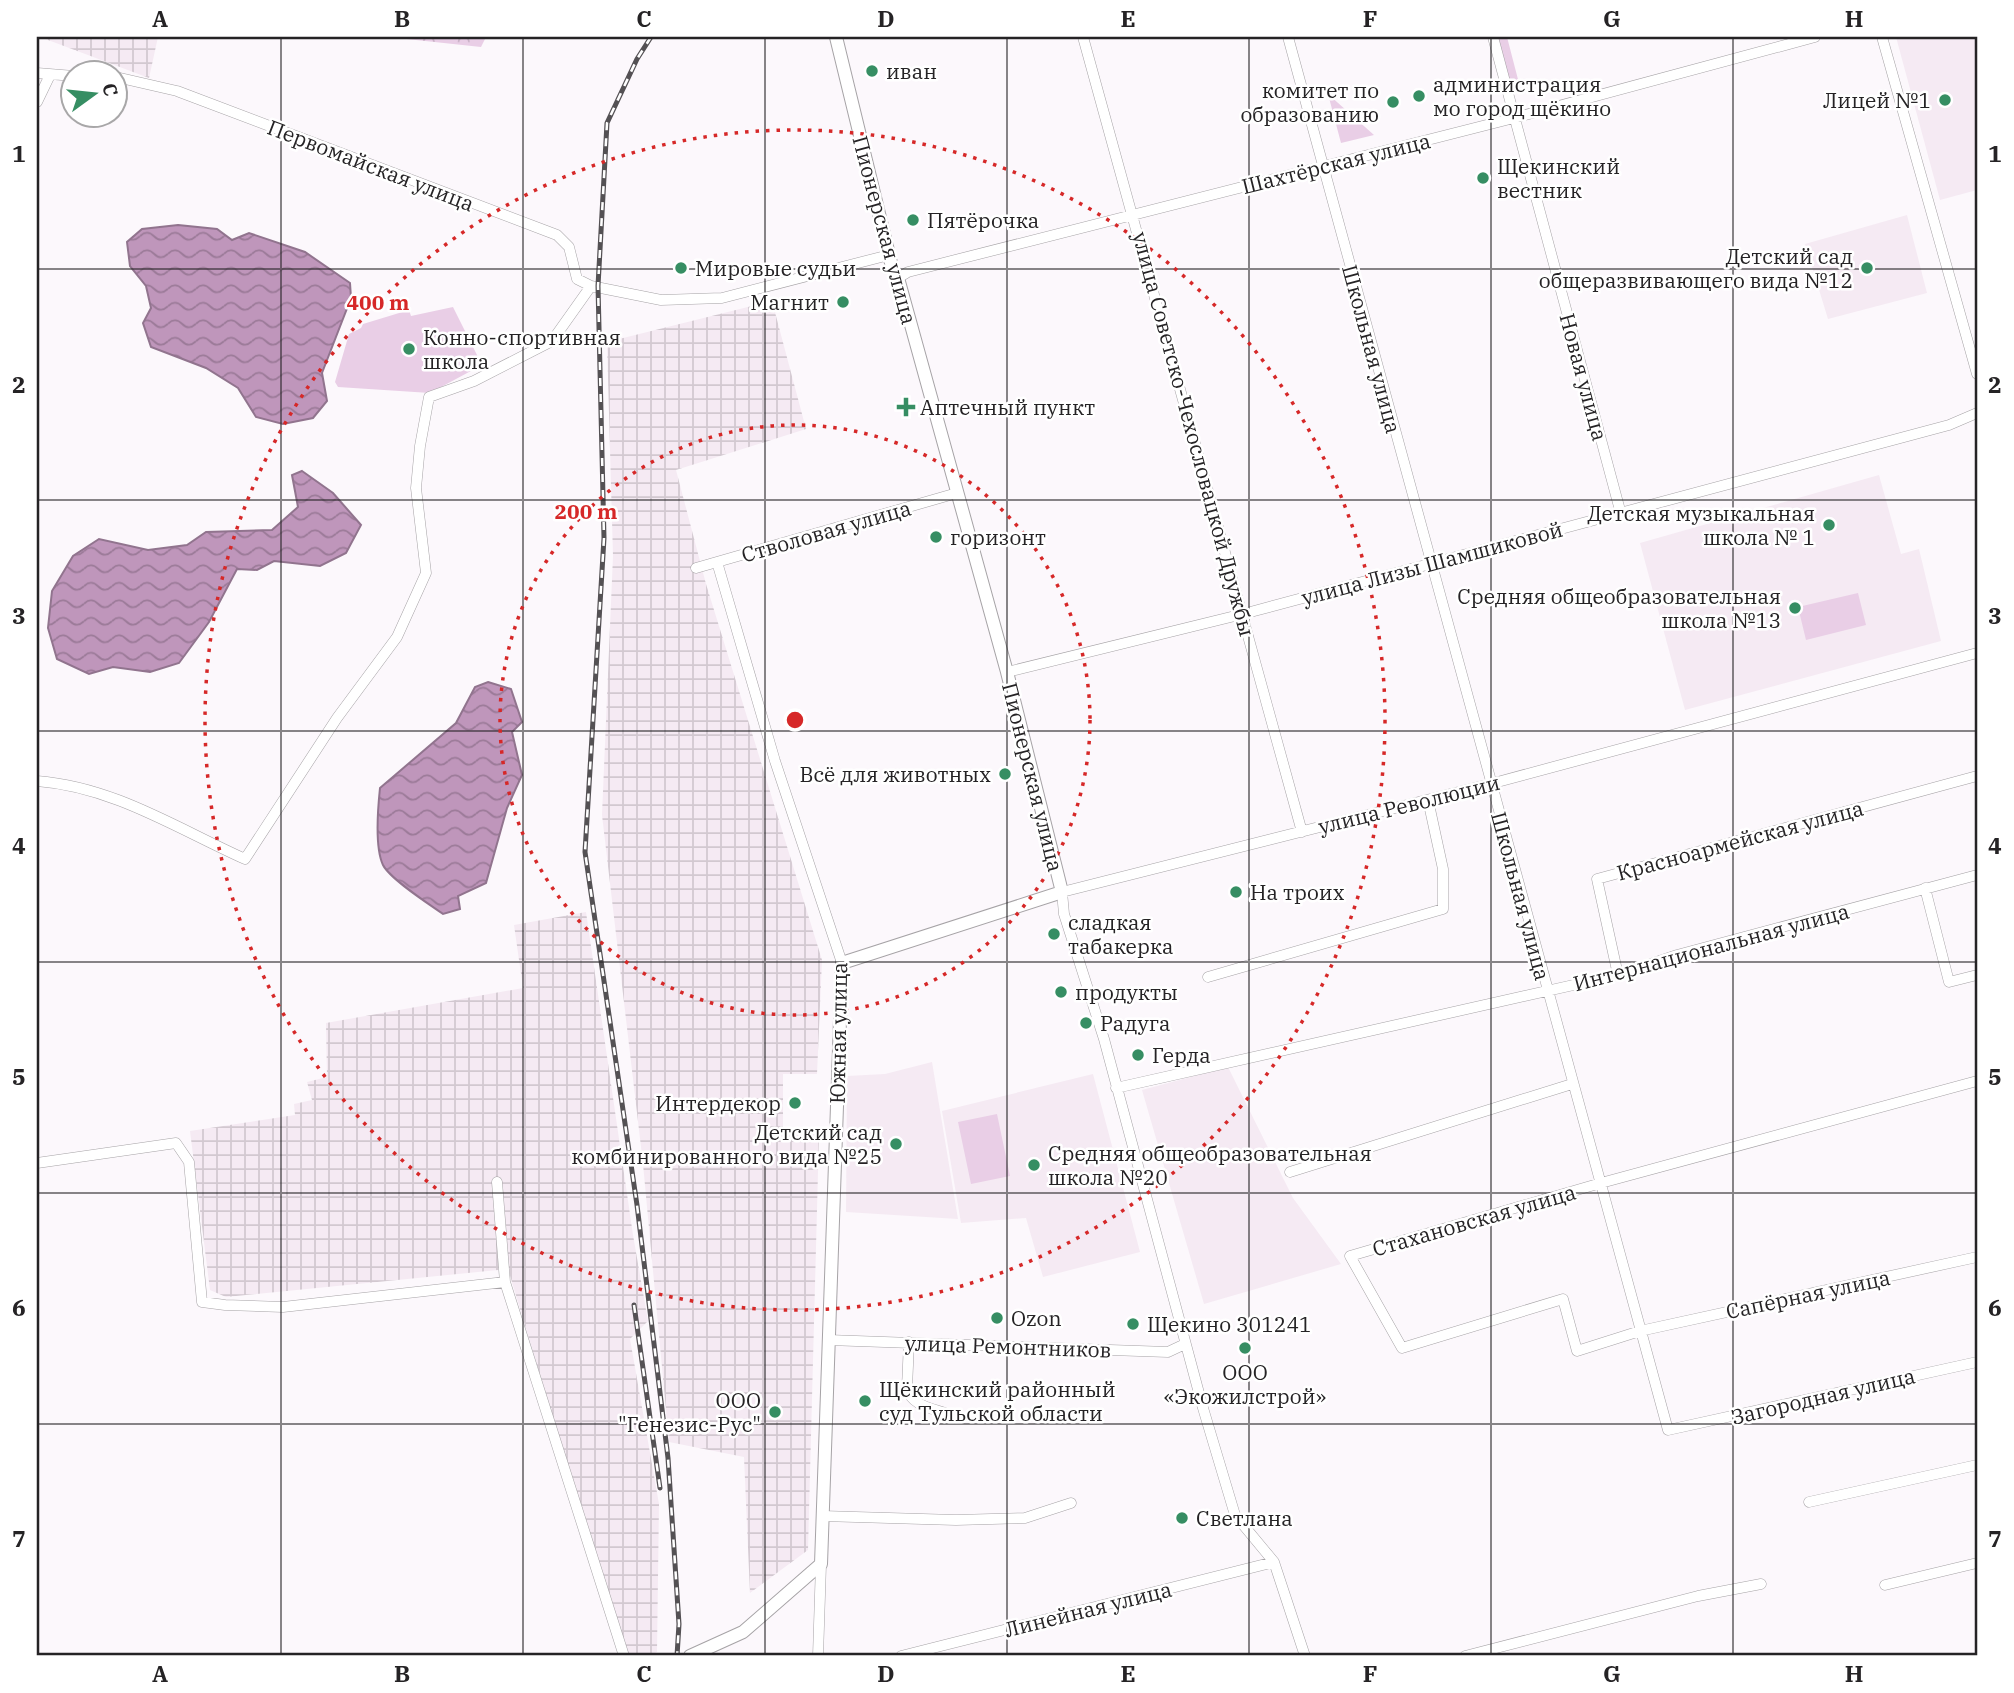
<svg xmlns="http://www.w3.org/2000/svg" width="2014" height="1693" font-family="'IBM Plex Serif',serif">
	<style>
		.built { fill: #f5eaf3 }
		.industrial { fill: url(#industrial-grid) }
		.green { fill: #e9cee6 }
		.forest { fill: url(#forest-crowns) }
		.water { fill: url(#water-waves); stroke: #91748e; stroke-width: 2 }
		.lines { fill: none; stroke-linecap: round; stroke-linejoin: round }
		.minor-casing { stroke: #a6a3a6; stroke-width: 11 }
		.tertiary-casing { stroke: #a6a3a6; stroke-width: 14 }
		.minor { stroke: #fff; stroke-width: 10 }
		.tertiary { stroke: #fff; stroke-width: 12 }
		.rail-casing { stroke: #545154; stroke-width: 5 }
		.rail { stroke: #fff; stroke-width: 2.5; stroke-dasharray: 8; stroke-linecap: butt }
		.grid { fill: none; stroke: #252325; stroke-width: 2; stroke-opacity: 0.55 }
		.ring { fill: none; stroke: #d62828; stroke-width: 3.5; stroke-dasharray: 3.5 7 }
		.poi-dot { fill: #368e63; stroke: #fff; stroke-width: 2.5 }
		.labels { text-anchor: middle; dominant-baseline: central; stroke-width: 5; stroke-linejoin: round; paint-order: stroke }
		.poi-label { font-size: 21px; fill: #252325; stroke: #fff; text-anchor: start }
		.street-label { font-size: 21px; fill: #252325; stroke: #fff }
		.centre { fill: #d62828; stroke: #fff; stroke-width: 3.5 }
		.ring-label { font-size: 21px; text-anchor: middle; font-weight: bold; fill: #d62828; stroke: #fff; stroke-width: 5; stroke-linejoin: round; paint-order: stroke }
		.neatline { fill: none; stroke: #252325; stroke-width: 2.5 }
		.grid-label { font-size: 23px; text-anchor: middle; font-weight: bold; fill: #252325 }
	</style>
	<defs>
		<pattern id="industrial-grid" width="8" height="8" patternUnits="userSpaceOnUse" patternTransform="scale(1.75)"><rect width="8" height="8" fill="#f5eaf3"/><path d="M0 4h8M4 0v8" fill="none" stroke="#d2c8d0"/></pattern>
		<pattern id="forest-crowns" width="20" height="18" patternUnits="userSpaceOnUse" patternTransform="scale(1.75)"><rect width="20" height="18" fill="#e9cee6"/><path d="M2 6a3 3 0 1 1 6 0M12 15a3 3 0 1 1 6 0" fill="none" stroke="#c8b1c5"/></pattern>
		<pattern id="water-waves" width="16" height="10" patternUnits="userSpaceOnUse" patternTransform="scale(1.75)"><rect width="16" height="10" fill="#bf96bb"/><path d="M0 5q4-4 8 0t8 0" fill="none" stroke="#9b7a98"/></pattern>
	</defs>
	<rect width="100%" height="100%" fill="#fcf8fc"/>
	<path class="built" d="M1896,37H1977V190L1940,200Z
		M1907,215L1927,293L1828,319L1805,244Z
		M1879,475L1901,554L1919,549L1941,641L1685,710L1640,543Z
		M932,1062L958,1219L846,1212L847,1076L885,1074Z
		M1228,1067L1293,1198L1341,1264L1204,1304L1142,1090Z
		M1093,1074L1140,1252L1043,1277L1026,1218L961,1223L942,1111Z"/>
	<path class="industrial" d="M40,37H158L149,78Z
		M772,301L806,429L676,470L706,584L822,960L817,1074H783V1133L819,1134L808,1550L750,1593L744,1457L669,1442L643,1164L602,815L613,556L607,342Z
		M586,912L633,1235L648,1321L630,1339L659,1504L657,1652L649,1656H625L508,1269L226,1297L210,1290L190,1131L295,1115L294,1104L312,1100L307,1082L327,1077L326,1023L523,988L514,925Z"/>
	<path class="green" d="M1496,37H1507L1521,91L1510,94Z
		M1328,94L1374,135L1341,143Z
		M453,307L482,365L430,393L338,387L335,382L349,334L361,328L363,324L409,310L411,316Z
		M1858,593L1866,625L1806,640L1798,607Z
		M997,1114L1010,1176L971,1184L958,1122Z"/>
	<path class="forest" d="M388,37H486L481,47Z"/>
	<path class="water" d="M178,225L217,229L232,240L249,233L305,252L350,283L351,298L322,373L327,401L313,418L283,424L256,417L238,388L206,368L151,347L143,323L151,308L146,286L130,266L127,242L142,229Z
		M302,471L333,493L361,525L346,553L320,566L274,561L257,570L237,569L209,622L179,663L150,672L113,667L89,674L57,659L48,628L52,591L73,556L99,539L148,550L187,545L206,532L272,530L298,507L292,475Z
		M488,682L511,689L522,722L512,732L522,775L507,808L486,883L458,896L460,909L443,914C429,904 390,879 383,865C375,848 378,807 380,788L456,723L475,687Z"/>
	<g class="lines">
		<g class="minor-casing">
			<path id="minor" d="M1083,37L1302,832
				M1288,37L1668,1430L1977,1362
				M1493,37L1621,514
				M1882,37L1977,374
				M37,73L74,76
				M116,77L177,91L557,235L569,247L577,279L591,286L661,300L722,298L889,255
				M37,102L50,75
				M898,278L908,272L1514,118L1815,37
				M717,562L775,761L842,963
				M696,568L957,493
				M1007,672L1243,614L1949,425L1977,413
				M37,781C114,787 176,828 245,859L337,718L397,637L426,573L416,488L420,446L429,397L474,381L552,341L591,286
				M1925,888L1949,982L1977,975
				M1618,975L1597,879L1977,776
				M1208,977L1443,909V869L1428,800
				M1977,1081L1601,1183L1350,1256L1402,1348L1563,1299L1577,1351L1640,1331L1977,1257
				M1116,1088L1618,975L1677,955L1977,875
				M37,1163L176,1143L189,1162L202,1302L225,1305L283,1307L505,1282L624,1656
				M1290,1172L1572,1084
				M497,1182L505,1282
				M828,1340L1168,1352L1185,1344
				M909,1342L907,1388C911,1405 930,1408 945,1413
				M1809,1502L1977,1465
				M822,1516L956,1520L1025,1518L1071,1503
				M1885,1585L1977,1563
				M818,1656L821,1564
				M901,1656L1274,1562
				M1305,1656L1274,1562L1235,1515L1203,1408L1104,1039L1064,914L1062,892L1490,784L1977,653
				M1465,1656L1698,1596L1761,1584"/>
		</g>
		<g class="tertiary-casing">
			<path id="tertiary" d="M690,1656L743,1632L821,1564L842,963L1062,892L1007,672L898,278L892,267L836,37"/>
		</g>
		<use href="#minor" class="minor"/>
		<use href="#tertiary" class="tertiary"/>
		<g class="rail-casing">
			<path id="rail" d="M651,37L637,59L607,123L598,286L604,538L585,852L637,1205L668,1458L679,1624L677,1656
				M634,1305L660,1488"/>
		</g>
		<use href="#rail" class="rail"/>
	</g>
	<path class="grid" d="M281,37V1656M523,37V1656M765,37V1656M1007,37V1656M1249,37V1656M1491,37V1656M1733,37V1656M37,269H1977M37,500H1977M37,731H1977M37,962H1977M37,1193H1977M37,1424H1977"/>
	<g class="ring">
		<circle cx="795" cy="720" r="295"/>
		<circle cx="795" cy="720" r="590"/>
	</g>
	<g class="poi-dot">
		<circle cx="872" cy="71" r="7"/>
		<circle cx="1419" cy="96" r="7"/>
		<circle cx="1945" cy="100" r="7"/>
		<circle cx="1393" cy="102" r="7"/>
		<circle cx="1483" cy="178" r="7"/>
		<circle cx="913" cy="220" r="7"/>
		<circle cx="681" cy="268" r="7"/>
		<circle cx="1867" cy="268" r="7"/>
		<circle cx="843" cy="302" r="7"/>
		<circle cx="409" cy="349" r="7"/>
		<path d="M902.5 396.5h7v7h7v7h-7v7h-7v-7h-7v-7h7z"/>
		<circle cx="1829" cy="525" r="7"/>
		<circle cx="936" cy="537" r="7"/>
		<circle cx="1795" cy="608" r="7"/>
		<circle cx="1005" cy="774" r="7"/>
		<circle cx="1236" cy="892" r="7"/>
		<circle cx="1054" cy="934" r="7"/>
		<circle cx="1061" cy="992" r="7"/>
		<circle cx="1086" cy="1023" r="7"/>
		<circle cx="1138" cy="1055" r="7"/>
		<circle cx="795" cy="1103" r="7"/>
		<circle cx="896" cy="1144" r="7"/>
		<circle cx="1034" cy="1165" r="7"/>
		<circle cx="997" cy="1318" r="7"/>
		<circle cx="1133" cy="1324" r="7"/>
		<circle cx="1245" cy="1348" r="7"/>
		<circle cx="865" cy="1401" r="7"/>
		<circle cx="775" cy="1412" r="7"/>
		<circle cx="1182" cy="1518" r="7"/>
	</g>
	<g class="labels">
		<g class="poi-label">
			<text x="886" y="71">иван</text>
			<text x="1433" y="84">администрация<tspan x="1433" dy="24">мо город щёкино</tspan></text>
			<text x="1379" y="90" text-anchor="end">комитет по<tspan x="1379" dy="24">образованию</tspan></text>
			<text x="1931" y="100" text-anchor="end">Лицей №1</text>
			<text x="1497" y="166">Щекинский<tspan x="1497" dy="24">вестник</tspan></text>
			<text x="927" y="220">Пятёрочка</text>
			<text x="1853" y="256" text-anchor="end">Детский сад<tspan x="1853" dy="24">общеразвивающего вида №12</tspan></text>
			<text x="695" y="268">Мировые судьи</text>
			<text x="829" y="302" text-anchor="end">Магнит</text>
			<text x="423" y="337">Конно-спортивная<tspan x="423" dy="24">школа</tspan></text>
			<text x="920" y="407">Аптечный пункт</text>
			<text x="1815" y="513" text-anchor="end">Детская музыкальная<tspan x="1815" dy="24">школа № 1</tspan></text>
			<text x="950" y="537">горизонт</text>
			<text x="1781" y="596" text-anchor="end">Средняя общеобразовательная<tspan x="1781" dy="24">школа №13</tspan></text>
			<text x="991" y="774" text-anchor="end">Всё для животных</text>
			<text x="1250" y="892">На троих</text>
			<text x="1068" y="922">сладкая<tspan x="1068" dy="24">табакерка</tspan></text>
			<text x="1075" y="992">продукты</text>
			<text x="1100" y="1023">Радуга</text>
			<text x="1152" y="1055">Герда</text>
			<text x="781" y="1103" text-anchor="end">Интердекор</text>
			<text x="882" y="1132" text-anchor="end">Детский сад<tspan x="882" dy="24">комбинированного вида №25</tspan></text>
			<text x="1048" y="1153">Средняя общеобразовательная<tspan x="1048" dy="24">школа №20</tspan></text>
			<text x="1011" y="1318">Ozon</text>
			<text x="1147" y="1324">Щекино 301241</text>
			<text x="1245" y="1372" text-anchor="middle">ООО<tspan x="1245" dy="24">«Экожилстрой»</tspan></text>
			<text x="879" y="1389">Щёкинский районный<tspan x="879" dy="24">суд Тульской области</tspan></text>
			<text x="761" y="1400" text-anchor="end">ООО<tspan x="761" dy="24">"Генезис-Рус"</tspan></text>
			<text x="1196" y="1518">Светлана</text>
		</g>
		<g class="street-label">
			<text transform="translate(1336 163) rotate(-14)">Шахтёрская улица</text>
			<text transform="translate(371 165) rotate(21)">Первомайская улица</text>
			<text transform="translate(885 230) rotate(75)">Пионерская улица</text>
			<text transform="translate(1372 349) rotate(75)">Школьная улица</text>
			<text transform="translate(1584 377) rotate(75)">Новая улица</text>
			<text transform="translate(1194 434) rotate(75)">улица Советско-Чехословацкой Дружбы</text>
			<text transform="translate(826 531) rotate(-16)">Стволовая улица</text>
			<text transform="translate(1432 563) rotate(-15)">улица Лизы Шамшиковой</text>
			<text transform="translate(1033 777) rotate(76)">Пионерская улица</text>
			<text transform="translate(1409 804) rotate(-14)">улица Революции</text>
			<text transform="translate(1740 840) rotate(-15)">Красноармейская улица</text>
			<text transform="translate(1521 896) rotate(75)">Школьная улица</text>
			<text transform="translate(1711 947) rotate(-15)">Интернациональная улица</text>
			<text transform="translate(838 1033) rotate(-89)">Южная улица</text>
			<text transform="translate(1474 1220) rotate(-16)">Стахановская улица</text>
			<text transform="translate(1808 1294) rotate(-12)">Сапёрная улица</text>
			<text transform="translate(1008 1346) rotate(2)">улица Ремонтников</text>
			<text transform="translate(1823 1396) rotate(-13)">Загородная улица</text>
			<text transform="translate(1088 1609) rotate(-14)">Линейная улица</text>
		</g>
	</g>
	<circle cx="795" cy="720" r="10" class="centre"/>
	<g class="ring-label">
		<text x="378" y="310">400 m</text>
		<text x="586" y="519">200 m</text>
	</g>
	<rect width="2014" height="1693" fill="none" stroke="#ffffff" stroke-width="77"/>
	<g transform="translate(94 94) rotate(75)"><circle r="33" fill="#ffffff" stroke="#a8a7a8" stroke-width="2"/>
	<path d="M0-5L12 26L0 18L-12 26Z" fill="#368e63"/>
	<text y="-10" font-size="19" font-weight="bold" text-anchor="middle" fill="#252325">С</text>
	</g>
	<rect x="38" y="38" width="1938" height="1616" class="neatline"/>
	<g class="grid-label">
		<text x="160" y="27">A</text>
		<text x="402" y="27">B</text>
		<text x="644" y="27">C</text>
		<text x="886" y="27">D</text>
		<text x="1128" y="27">E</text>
		<text x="1370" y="27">F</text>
		<text x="1612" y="27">G</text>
		<text x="1854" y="27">H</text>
		<text x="19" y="162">1</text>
		<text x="1995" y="162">1</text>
		<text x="19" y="393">2</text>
		<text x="1995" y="393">2</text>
		<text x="19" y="624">3</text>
		<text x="1995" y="624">3</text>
		<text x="19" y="854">4</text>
		<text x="1995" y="854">4</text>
		<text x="19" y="1085">5</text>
		<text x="1995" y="1085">5</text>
		<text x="19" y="1316">6</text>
		<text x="1995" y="1316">6</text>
		<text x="19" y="1547">7</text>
		<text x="1995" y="1547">7</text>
		<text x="160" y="1682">A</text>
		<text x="402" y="1682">B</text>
		<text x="644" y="1682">C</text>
		<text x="886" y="1682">D</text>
		<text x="1128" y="1682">E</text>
		<text x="1370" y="1682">F</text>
		<text x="1612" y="1682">G</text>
		<text x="1854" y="1682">H</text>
	</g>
</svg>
